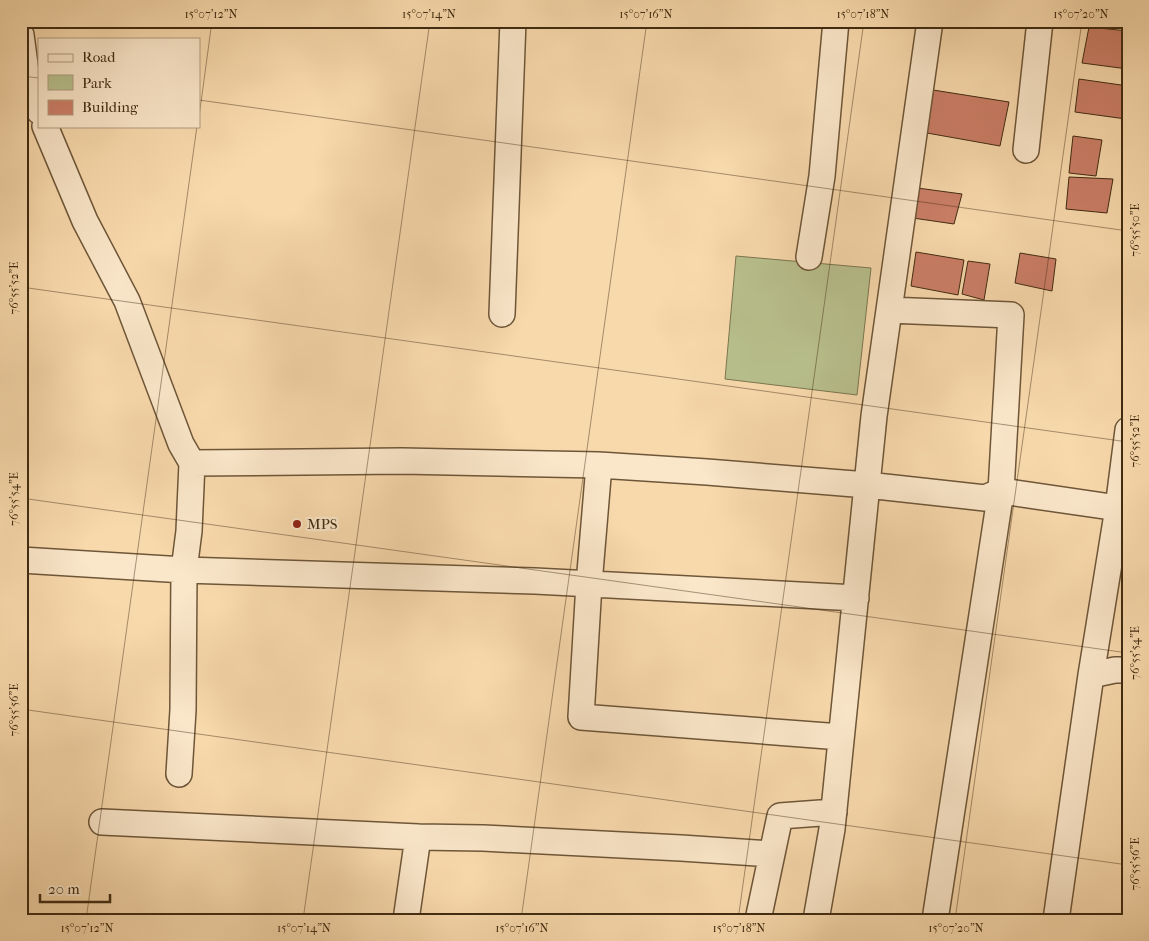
<svg xmlns="http://www.w3.org/2000/svg" width="1149" height="941" font-family="'IM FELL French Canon',serif">
	<style>
		.green { fill: #b8c08d; stroke: #7c764f }
		.building { fill: #cb7e67; stroke: #402b11 }
		.lines { fill: none; stroke-linecap: round; stroke-linejoin: round }
		.minor-casing { stroke: #6e5638; stroke-width: 28 }
		.minor { stroke: #fae6c9; stroke-width: 25 }
		.ticks { fill: none; stroke: #402b11; stroke-width: 1; stroke-opacity: 0.45 }
		.poi-dot { fill: #8f2418; stroke: #fae6c9; stroke-width: 2 }
		.labels { text-anchor: middle; dominant-baseline: central; stroke-width: 4.5; stroke-linejoin: round; paint-order: stroke }
		.poi-label { font-size: 15px; fill: #402b11; stroke: #fae6c9; text-anchor: start }
		.neatline { fill: none; stroke: #402b11; stroke-width: 2 }
		.ticks-label { font-size: 12px; text-anchor: middle; fill: #402b11 }
	</style>
	<rect width="100%" height="100%" fill="#f8d9ac"/>
	<filter id="stains"><feTurbulence type="fractalNoise" baseFrequency=".004" numOctaves="4"/><feColorMatrix values="0 0 0 0 .2 0 0 0 0 .09 0 0 0 0 .02 0 0 0 .5 -.17"/></filter>
	<radialGradient id="worn" r=".72"><stop offset=".6" stop-color="#630" stop-opacity="0"/><stop offset="1" stop-color="#630" stop-opacity=".3"/></radialGradient>
	<path class="green" d="M736,256L871,268L857,395L725,379Z"/>
	<path class="building" d="M1089,27L1128,31V69L1082,63Z
		M1079,79L1128,86L1126,119L1075,112Z
		M933,90L1009,102L1000,146L927,133Z
		M1073,136L1102,140L1096,176L1069,173Z
		M1069,177L1113,179L1107,213L1066,209Z
		M910,187L962,194L954,224L906,217Z
		M916,252L964,260L958,295L911,286Z
		M1020,253L1056,259L1052,291L1015,283Z
		M968,261L990,264L984,300L962,294Z"/>
	<g class="lines">
		<g class="minor-casing">
			<path id="minor" d="M21,35L28,87L39,111
				M45,126L85,221L127,301L181,444L192,463L402,461L599,465L707,472L867,485L985,498L1001,491L935,920
				M1026,150L1040,21
				M809,257L822,176L836,21
				M889,310L1011,315L1001,491L1118,508L1091,675L1056,920
				M502,314L513,21
				M599,465L589,584L581,717L841,737
				M1118,508L1128,430
				M21,560L184,570L535,581L856,598
				M1091,675L1115,670H1128
				M179,774L183,710L184,570L189,531L192,463
				M102,822L418,837
				M406,920L418,837L483,838L681,848L772,854
				M758,920L780,816L834,812
				M816,920L832,829L874,416L930,21"/>
		</g>
		<use href="#minor" class="minor"/>
	</g>
	<path class="ticks" d="M21,76L39,78M199,100L1128,231M199,117L212,21M21,287L1128,442M21,498L1128,653M21,709L1128,865M86,920L197,126M303,920L430,21M521,920L647,21M738,920L864,21M955,920L1082,21"/>
	<circle class="poi-dot" cx="297" cy="524" r="5"/>
	<g class="labels">
		<g class="poi-label">
			<text x="307" y="524">MPS</text>
		</g>
	</g>
	<rect width="1149" height="941" fill="none" stroke="#f8d9ac" stroke-width="55"/>
	<rect x="38" y="38" width="162" height="90" fill="#fae6c9" stroke="#b09b7f"/>
	<rect x="48" y="54" width="25" height="8" fill="#fae6c9" stroke="#b09b7f"/>
	<text x="82" y="62" font-size="15" fill="#402b11">Road</text>
	<rect x="48" y="75" width="25" height="15" fill="#b8c08d" stroke="#b09b7f"/>
	<text x="82" y="88" font-size="15" fill="#402b11">Park</text>
	<rect x="48" y="100" width="25" height="15" fill="#cb7e67" stroke="#b09b7f"/>
	<text x="82" y="112" font-size="15" fill="#402b11">Building</text>
	<path d="M40 894v8h70v-8" fill="none" stroke="#402b11" stroke-width="2.5"/>
	<text x="48" y="894" font-size="15" fill="#402b11" stroke="#fae6c9" stroke-width="4" paint-order="stroke">20 m</text>
	<rect x="28" y="28" width="1094" height="886" class="neatline"/>
	<g class="ticks-label">
		<text x="211" y="18">15°07'12"N</text>
		<text x="429" y="18">15°07'14"N</text>
		<text x="646" y="18">15°07'16"N</text>
		<text x="863" y="18">15°07'18"N</text>
		<text x="1081" y="18">15°07'20"N</text>
		<text transform="translate(1135 230) rotate(-90)" y="4">76°55'50"E</text>
		<text transform="translate(14 288) rotate(-90)" y="4">76°55'52"E</text>
		<text transform="translate(1135 441) rotate(-90)" y="4">76°55'52"E</text>
		<text transform="translate(14 499) rotate(-90)" y="4">76°55'54"E</text>
		<text transform="translate(1135 653) rotate(-90)" y="4">76°55'54"E</text>
		<text transform="translate(14 710) rotate(-90)" y="4">76°55'56"E</text>
		<text transform="translate(1135 864) rotate(-90)" y="4">76°55'56"E</text>
		<text x="87" y="932">15°07'12"N</text>
		<text x="304" y="932">15°07'14"N</text>
		<text x="522" y="932">15°07'16"N</text>
		<text x="739" y="932">15°07'18"N</text>
		<text x="956" y="932">15°07'20"N</text>
	</g>
	<rect width="100%" height="100%" filter="url(#stains)"/>
	<rect width="100%" height="100%" fill="url(#worn)"/>
</svg>
